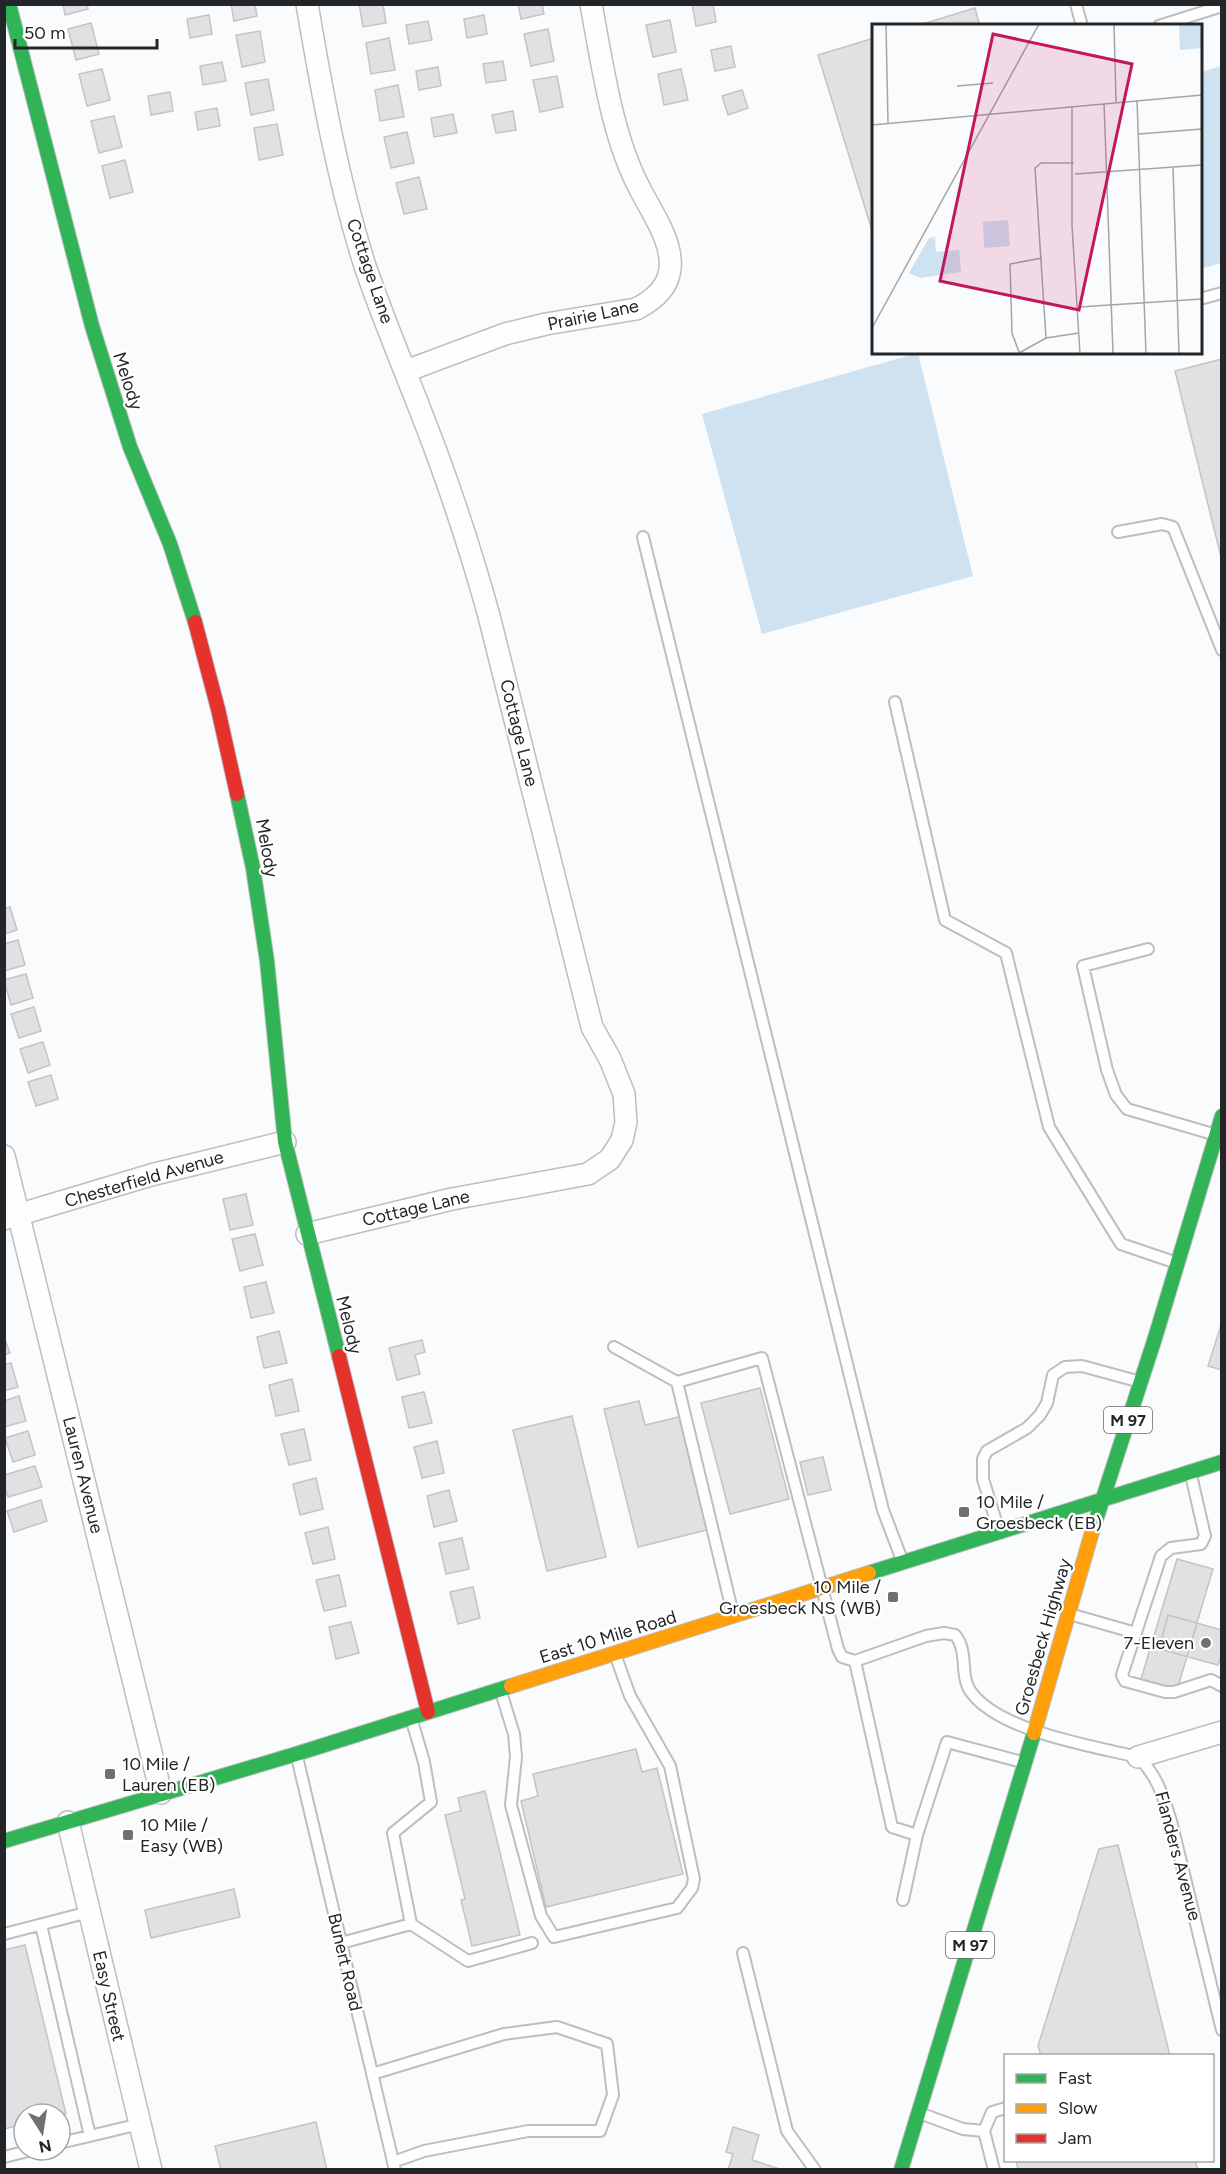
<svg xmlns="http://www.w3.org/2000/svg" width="1226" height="2174" font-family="Figtree,sans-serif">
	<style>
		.green { fill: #cee2f2 }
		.building { fill: #e1e1e3; stroke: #c4c4c5; stroke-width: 1.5 }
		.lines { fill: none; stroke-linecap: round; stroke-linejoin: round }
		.lane-casing { stroke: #bcbec0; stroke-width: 14 }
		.street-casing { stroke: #bcbec0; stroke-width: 24 }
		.fast-casing { stroke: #bcbec0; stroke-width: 16 }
		.slow-casing { stroke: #bcbec0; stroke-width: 16 }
		.jam-casing { stroke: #bcbec0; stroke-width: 16 }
		.lane { stroke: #fefeff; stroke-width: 10 }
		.street { stroke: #fefeff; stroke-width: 21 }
		.fast { stroke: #30b455; stroke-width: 14 }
		.slow { stroke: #ff9f0a; stroke-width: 14 }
		.jam { stroke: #e5322d; stroke-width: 14 }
		.poi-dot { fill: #6e7173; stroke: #fff; stroke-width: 2 }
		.labels { text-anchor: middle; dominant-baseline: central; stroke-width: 4.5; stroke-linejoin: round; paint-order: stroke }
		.shield { fill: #fff; stroke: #656768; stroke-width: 1.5 }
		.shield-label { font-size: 16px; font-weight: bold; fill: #232628 }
		.street-label { font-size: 18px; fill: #232628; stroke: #fff }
		.poi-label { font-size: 18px; fill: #232628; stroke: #fff; text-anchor: start }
		.inset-road { fill: none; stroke: #a3a6a8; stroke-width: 1.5 }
		.view { fill: #c2185b; fill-opacity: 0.15; stroke: #c2185b; stroke-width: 3 }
		.inset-edge { fill: none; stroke: #232628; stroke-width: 3 }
	</style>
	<rect width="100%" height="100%" fill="#f9fbfd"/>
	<path class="green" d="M1221,66V263L1201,269V72Z
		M918,353L973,576L762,634L702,414Z"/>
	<path class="building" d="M63,4H87L88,9L65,15Z
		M231,4H255L257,16L234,21Z
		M359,4H383L386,23L363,27Z
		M518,4H542L544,14L521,19Z
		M692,4H713L716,22L696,26Z
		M975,8L980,26H916Z
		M209,15L212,34L190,38L187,19Z
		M484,15L487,34L467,38L464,19Z
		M670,20L676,52L653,57L646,25Z
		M428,21L432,40L409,44L406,25Z
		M91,23L99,54L76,60L68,29Z
		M548,29L554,61L531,66L524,34Z
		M260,31L265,62L242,67L236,35Z
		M389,38L395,70L371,74L366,43Z
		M874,38V237L818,55Z
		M731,46L735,67L715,71L711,50Z
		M503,61L506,80L486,83L483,64Z
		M222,62L226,81L203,85L200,66Z
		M438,67L441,86L419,90L416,71Z
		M102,69L110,100L87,106L79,74Z
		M681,69L688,100L664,105L658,74Z
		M557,76L563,107L540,112L533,80Z
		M268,79L274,110L251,115L245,83Z
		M398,85L404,117L380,121L375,90Z
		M742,90L748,108L728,115L722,96Z
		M170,92L173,111L151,115L148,96Z
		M217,108L220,126L198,130L195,112Z
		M513,111L516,130L496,133L492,115Z
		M453,114L457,133L434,137L431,118Z
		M114,116L122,147L99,153L91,121Z
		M277,124L283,155L259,160L254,128Z
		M407,132L414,163L391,168L384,137Z
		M125,160L133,192L110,198L102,166Z
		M419,177L427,209L404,214L396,183Z
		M1222,359V561L1175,371Z
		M10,907L17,930L4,934V908Z
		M18,940L25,965L4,971V944Z
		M26,974L33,998L11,1005L4,980Z
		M34,1007L41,1031L19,1038L11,1014Z
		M43,1042L50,1065L28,1073L20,1049Z
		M51,1075L58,1099L36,1106L28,1082Z
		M246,1194L253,1225L230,1230L223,1199Z
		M255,1234L263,1265L240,1271L232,1239Z
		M266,1282L274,1313L251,1318L244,1287Z
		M1222,1322V1370L1208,1366Z
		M279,1331L287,1363L264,1368L257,1337Z
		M4,1337L10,1353L4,1355Z
		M422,1340L425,1352L415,1355L420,1374L397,1380L389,1348Z
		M11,1363L18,1387L4,1391V1365Z
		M292,1379L299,1411L276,1416L269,1385Z
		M760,1388L789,1499L730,1514L701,1403Z
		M424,1392L432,1423L409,1428L402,1397Z
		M19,1396L26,1421L4,1427V1401Z
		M639,1401L645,1425L679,1417L707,1530L638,1547L604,1409Z
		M572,1416L606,1557L547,1571L513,1430Z
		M304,1429L311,1460L289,1465L281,1434Z
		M28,1431L35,1455L13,1462L5,1438Z
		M437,1441L444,1473L422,1478L414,1447Z
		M823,1457L831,1490L808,1495L800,1462Z
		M35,1466L42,1487L8,1497L4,1485V1475Z
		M316,1478L323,1509L300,1515L293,1484Z
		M449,1490L457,1521L434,1527L427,1496Z
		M41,1500L47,1521L14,1532L7,1511Z
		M328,1527L335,1559L313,1564L305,1533Z
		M462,1538L469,1569L446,1574L439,1543Z
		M1177,1559L1213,1569L1177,1690L1141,1679Z
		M339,1575L346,1606L324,1611L316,1580Z
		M473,1587L480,1618L458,1624L450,1592Z
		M1168,1615L1222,1630V1653L1218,1665L1159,1649Z
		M351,1622L359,1653L336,1659L329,1627Z
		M636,1749L642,1772L657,1768L683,1874L546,1907L521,1801L538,1796L533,1774Z
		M485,1791L520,1935L472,1946L461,1900L465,1899L445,1815L461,1811L458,1798Z
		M1118,1845L1170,2056H1041L1038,2046L1099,1849Z
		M234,1889L240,1917L151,1938L145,1910Z
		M25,1945L66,2114H24V2124L4,2129V1950Z
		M316,2122L327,2170H221L215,2146Z
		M733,2127L759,2135L752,2160L783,2170H728L733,2154L726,2152Z
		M1016,2160H1195L1198,2170H1018Z"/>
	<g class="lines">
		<g class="lane-casing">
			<path id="lane" d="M1076,4L1082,26
				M1159,26L1222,6
				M1200,299L1222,293
				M1118,532L1162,524L1173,527L1222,650
				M643,537L883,1510L902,1560
				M895,702L945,920L1006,953L1049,1127L1121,1244L1174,1262
				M1148,949L1083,966L1107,1070L1116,1095L1127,1109L1213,1134
				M614,1347L677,1382
				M1191,1475L1205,1536L1201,1544L1171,1548L1161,1556L1122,1675L1125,1681L1165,1692H1174L1211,1680L1222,1686
				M999,1531L983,1479V1459L987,1451L1027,1428L1040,1415L1047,1403L1053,1375L1065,1367L1082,1366L1137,1381
				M733,1614L677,1382L762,1358L838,1649L842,1657L855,1661L926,1636L944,1633L955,1635C969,1651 959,1676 971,1692C999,1731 1092,1746 1138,1757C1157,1775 1163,1796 1171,1821L1222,2030
				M1073,1615L1136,1633
				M855,1661L892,1827L917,1835L947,1742L1022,1762
				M501,1692L514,1734L516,1757L511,1805L541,1916L554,1937L677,1908L692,1888L694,1879L670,1766L630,1696L615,1654
				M297,1757L395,2170
				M903,1900L917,1835
				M411,1924L468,1961L532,1943
				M41,1925L90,2136
				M4,1934L89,1912
				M341,1943L411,1924L393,1833L431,1802L424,1762L412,1721
				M743,1953L787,2131L815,2170
				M372,2074L504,2034L557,2027L607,2044L613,2095L600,2131H528L424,2151L393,2162
				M922,2114L963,2129L984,2131L994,2170
				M984,2131L992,2112L1006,2108
				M60,2143L140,2124
				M4,2157L32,2150"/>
		</g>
		<g class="street-casing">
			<path id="street" d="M307,4C322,92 338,181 365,266C388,333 417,398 441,465C459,515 475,565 489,616L592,1027L610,1059L624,1094L626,1122L622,1140L610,1159L588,1174L452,1199L307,1234
				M406,371L505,334L546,324L636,309C652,301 668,288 670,269C673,241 652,213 640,189C612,137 602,63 591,4
				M4,1156L161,1793
				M4,1219L151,1175L285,1142
				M1138,1757L1222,1732
				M68,1822L151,2170"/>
		</g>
		<g class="fast-casing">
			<path id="fast" d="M9,4L92,326L130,447L170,544L195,622
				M237,794L253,868L267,961L285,1142L339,1356
				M1092,1532L1155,1338L1222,1116
				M869,1573L1222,1462
				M4,1841L296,1754L511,1686
				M901,2170L1034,1733"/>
		</g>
		<g class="slow-casing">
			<path id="slow" d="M511,1686L869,1573
				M1034,1733L1092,1532"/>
		</g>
		<g class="jam-casing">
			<path id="jam" d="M195,622L218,709L237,794
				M339,1356L428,1712"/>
		</g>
		<use href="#lane" class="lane"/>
		<use href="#street" class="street"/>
		<use href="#fast" class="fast"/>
		<use href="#slow" class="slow"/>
		<use href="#jam" class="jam"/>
	</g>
	<g class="poi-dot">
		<rect x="958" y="1506" width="12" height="12" rx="3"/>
		<rect x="887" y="1591" width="12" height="12" rx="3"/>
		<circle cx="1206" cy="1643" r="6"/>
		<rect x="104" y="1768" width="12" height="12" rx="3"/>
		<rect x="122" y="1829" width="12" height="12" rx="3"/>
	</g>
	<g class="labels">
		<g class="shield">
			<rect x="1104" y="1407" width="48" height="26" rx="4.5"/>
			<rect x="946" y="1932" width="48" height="26" rx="4.5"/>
		</g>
		<g class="shield-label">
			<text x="1128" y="1420">M 97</text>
			<text x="970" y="1945">M 97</text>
		</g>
		<g class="street-label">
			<text transform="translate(370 271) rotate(71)">Cottage Lane</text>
			<text transform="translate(593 315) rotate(-12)">Prairie Lane</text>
			<text transform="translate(128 381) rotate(72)">Melody</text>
			<text transform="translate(519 733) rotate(76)">Cottage Lane</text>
			<text transform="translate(267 848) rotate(80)">Melody</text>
			<text transform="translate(144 1179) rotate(-16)">Chesterfield Avenue</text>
			<text transform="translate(416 1208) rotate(-13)">Cottage Lane</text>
			<text transform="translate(349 1325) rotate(76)">Melody</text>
			<text transform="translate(83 1475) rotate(76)">Lauren Avenue</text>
			<text transform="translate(608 1637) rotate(-17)">East 10 Mile Road</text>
			<text transform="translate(1043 1637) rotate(-74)">Groesbeck Highway</text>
			<text transform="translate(1178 1856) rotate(75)">Flanders Avenue</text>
			<text transform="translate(345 1962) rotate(77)">Bunert Road</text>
			<text transform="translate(109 1996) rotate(77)">Easy Street</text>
		</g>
		<g class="poi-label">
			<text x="976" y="1502">10 Mile /<tspan x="976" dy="21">Groesbeck (EB)</tspan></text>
			<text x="881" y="1587" text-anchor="end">10 Mile /<tspan x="881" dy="21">Groesbeck NS (WB)</tspan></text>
			<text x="1194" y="1643" text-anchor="end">7-Eleven</text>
			<text x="122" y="1764">10 Mile /<tspan x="122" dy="21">Lauren (EB)</tspan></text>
			<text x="140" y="1825">10 Mile /<tspan x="140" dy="21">Easy (WB)</tspan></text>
		</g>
	</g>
	<g transform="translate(872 24)">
		<rect width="330" height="330" fill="#f9fbfd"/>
		<path d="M307,0H330V24L308,26ZM136,196L138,222L112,224L111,198ZM63,213L64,228L87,226L89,248L48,254L37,249L57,214Z" fill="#cee2f2"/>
		<path class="inset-road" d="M14,0L16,99M242,0L244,78M85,62L121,59M265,76L274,330M232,79L241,330M200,82V201L208,330M0,101L330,71M267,110L330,105M301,143L307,330M203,150L330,141M207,283L330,275M0,304L167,0M174,314L163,144L169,139H202M147,328L140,309L138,240L170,234M147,329L174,314L207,309"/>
		<path class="view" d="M121,10L260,40L207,286L68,257Z"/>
		<rect width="330" height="330" class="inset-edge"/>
	</g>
	<rect width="1226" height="2174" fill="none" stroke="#232628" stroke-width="12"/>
	<rect x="1004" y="2054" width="210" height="108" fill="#ffffff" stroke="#a7a8a9" stroke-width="1.5"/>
	<rect x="1016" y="2074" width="30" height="9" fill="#30b455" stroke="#a7a8a9" stroke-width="1.5"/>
	<text x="1058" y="2084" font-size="18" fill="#232628">Fast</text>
	<rect x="1016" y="2104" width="30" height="9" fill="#ff9f0a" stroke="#a7a8a9" stroke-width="1.5"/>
	<text x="1058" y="2114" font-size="18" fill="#232628">Slow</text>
	<rect x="1016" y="2134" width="30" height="9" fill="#e5322d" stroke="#a7a8a9" stroke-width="1.5"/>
	<text x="1058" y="2144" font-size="18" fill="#232628">Jam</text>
	<g transform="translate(42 2132) rotate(168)"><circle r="28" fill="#ffffff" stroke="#a7a8a9" stroke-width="1.5"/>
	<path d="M0-4.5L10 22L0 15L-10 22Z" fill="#6e7173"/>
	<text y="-9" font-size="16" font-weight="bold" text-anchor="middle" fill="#232628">N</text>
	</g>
	<path d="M15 39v9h142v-9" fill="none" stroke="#232628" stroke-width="3"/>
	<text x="24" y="39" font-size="18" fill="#232628" stroke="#ffffff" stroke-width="4.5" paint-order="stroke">50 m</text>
</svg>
